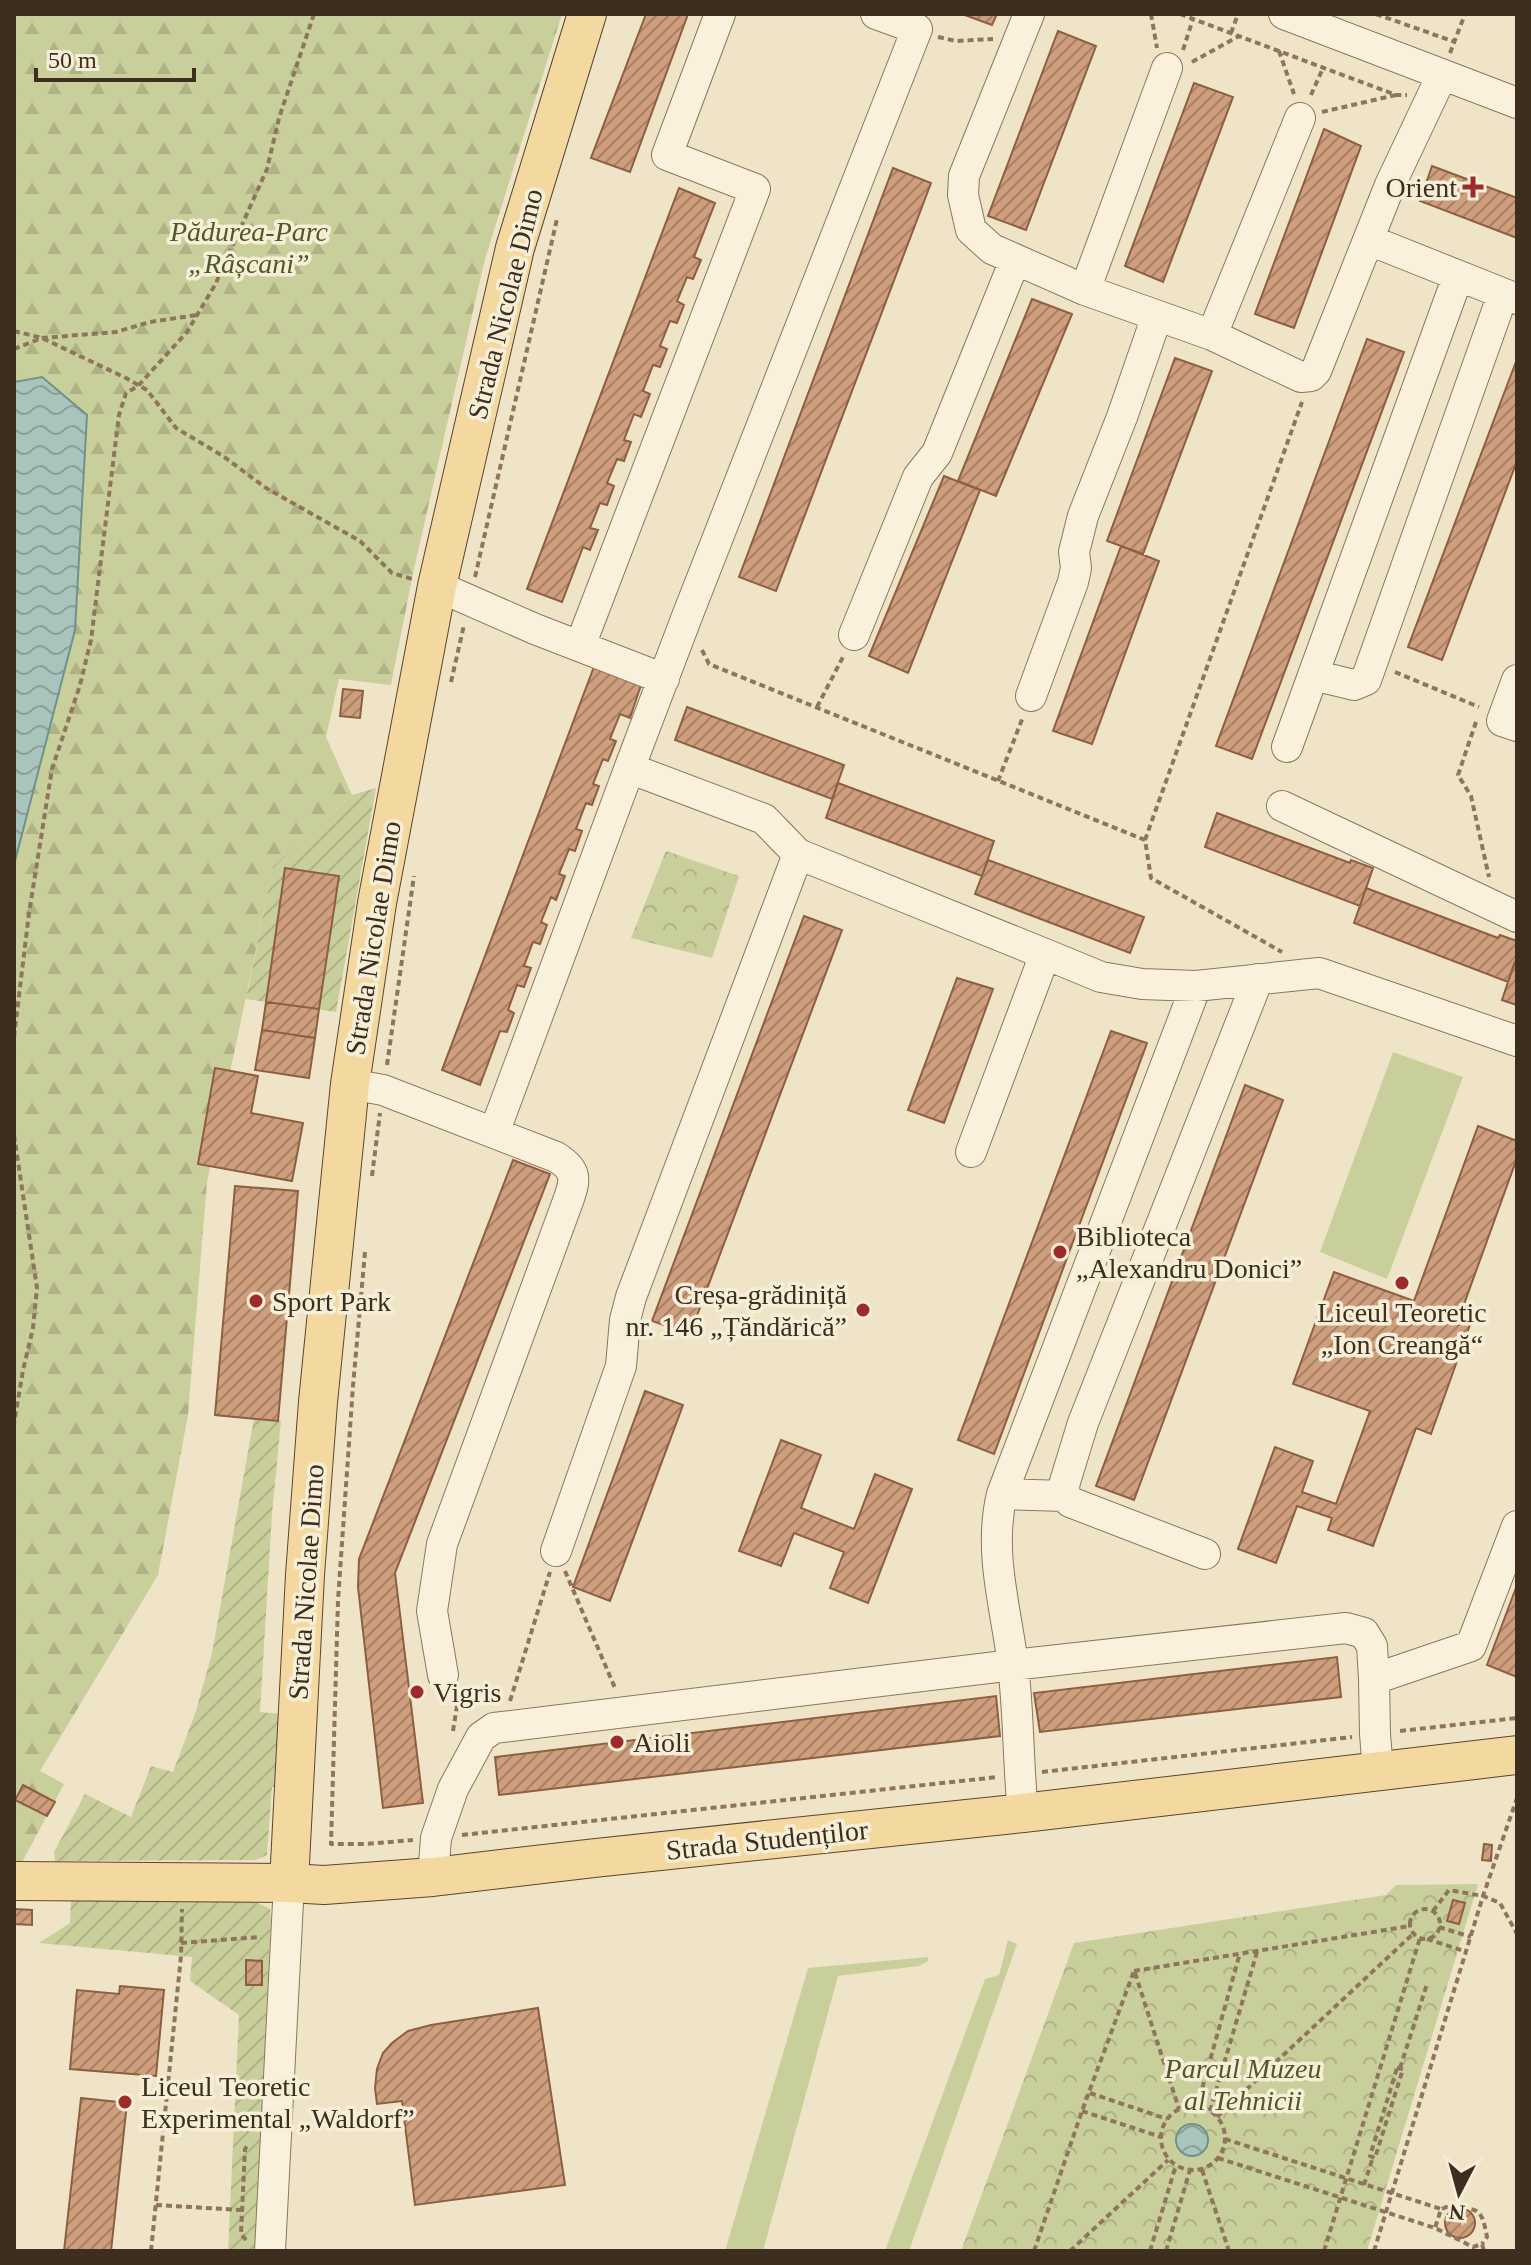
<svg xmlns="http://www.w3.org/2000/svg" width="1531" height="2265" font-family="Georgia,serif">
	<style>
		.grass { fill: #c9cf9b }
		.forest { fill: url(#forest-firs) }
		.park { fill: url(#park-crowns) }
		.garden { fill: url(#garden-furrows) }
		.water { fill: url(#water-waves); stroke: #6f938a; stroke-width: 2 }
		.building { fill: url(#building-hatch); stroke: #8d5f41; stroke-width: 2 }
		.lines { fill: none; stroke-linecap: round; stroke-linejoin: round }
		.minor-casing { stroke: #8d765c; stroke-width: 32 }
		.major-casing { stroke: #5b4430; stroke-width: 40 }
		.path { stroke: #8d765c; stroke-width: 4; stroke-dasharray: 6 4; stroke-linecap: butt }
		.minor { stroke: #faf1dc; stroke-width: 30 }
		.major { stroke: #f3d9a0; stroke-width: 38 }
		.poi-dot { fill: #9e2a2b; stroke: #f7eed8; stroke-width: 3 }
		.labels { text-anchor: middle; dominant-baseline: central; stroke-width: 7; stroke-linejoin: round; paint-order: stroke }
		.poi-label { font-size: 28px; fill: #3d2e20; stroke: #f7eed8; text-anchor: start }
		.park-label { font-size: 28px; font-style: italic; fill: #4d5a26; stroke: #f7eed8 }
		.street-label { font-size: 28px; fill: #3d2e20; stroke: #f7eed8 }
	</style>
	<defs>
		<pattern id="forest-firs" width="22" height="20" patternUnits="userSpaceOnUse" patternTransform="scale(2)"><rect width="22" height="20" fill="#c9cf9b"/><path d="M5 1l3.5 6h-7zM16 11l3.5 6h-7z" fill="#aeb285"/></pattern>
		<pattern id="park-crowns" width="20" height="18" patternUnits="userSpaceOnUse" patternTransform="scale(2)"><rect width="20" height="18" fill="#c9cf9b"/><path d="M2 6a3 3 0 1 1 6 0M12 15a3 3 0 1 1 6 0" fill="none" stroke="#aeb285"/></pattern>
		<pattern id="garden-furrows" width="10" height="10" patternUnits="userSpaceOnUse" patternTransform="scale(2)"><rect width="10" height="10" fill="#c9cf9b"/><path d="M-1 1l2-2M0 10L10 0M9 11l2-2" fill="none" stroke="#aeb285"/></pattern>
		<pattern id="water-waves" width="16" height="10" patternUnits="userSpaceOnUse" patternTransform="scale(2)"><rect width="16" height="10" fill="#a9c4bc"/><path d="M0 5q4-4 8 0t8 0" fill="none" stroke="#8ba098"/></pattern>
		<pattern id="building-hatch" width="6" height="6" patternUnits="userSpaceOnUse" patternTransform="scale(2)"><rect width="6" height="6" fill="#cf9f7d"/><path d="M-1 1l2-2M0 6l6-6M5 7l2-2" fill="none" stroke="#a98266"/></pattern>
	</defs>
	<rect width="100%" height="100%" fill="#f0e4c8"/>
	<path class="grass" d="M1393,1052L1463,1077L1387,1279L1320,1252Z
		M1008,1940L1017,1944L909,2251H885L985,1979L999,1975Z
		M928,1957V1961L919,1966L838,1976L763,2251H725L808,1968Z"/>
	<path class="forest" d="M14,14H562L485,259L413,573L391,685L339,679L326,737L352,795L273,868L207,1182L188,1415L158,1575L40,1771L64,1784L19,1868H14V865L75,630L30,378L14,382Z"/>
	<path class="park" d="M666,851L739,876L712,958L631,938Z
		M1478,1884L1367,2251H961L1074,1943L1386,1895L1396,1885Z"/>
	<path class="garden" d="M376,788L336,1012L246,999L273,867L352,795Z
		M254,1418L281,1421L272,1514L260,1712L281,1714L277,1786L272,1787L267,1855L256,1860L55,1861L54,1852L85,1794L131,1817L151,1766L173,1772L196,1711L212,1653Z
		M71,1897L205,1898L258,1903L270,1909L271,1922L255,2251H228L239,2015L190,1981L192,1957L39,1943L70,1923Z"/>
	<path class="water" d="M42,377L87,415L75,630L14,865V382Z
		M1176 2140a16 16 0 1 1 32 0a16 16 0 1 1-32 0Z"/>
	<path class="building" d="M646,14H688L630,172L591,158Z
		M962,14H997L992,25Z
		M1058,31L1096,46L1026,230L988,216Z
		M1194,83L1233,97L1163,282L1125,266Z
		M1324,129L1361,146L1294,328L1255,314Z
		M1432,166L1517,198V238L1420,201Z
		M893,168L931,183L776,591L739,577Z
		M679,188L715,203L694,257L701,260L693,279L687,277L677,301L684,305L677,323L670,321L660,346L667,349L660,367L653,365L643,391L650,394L641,417L634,414L624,440L631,442L624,461L617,459L607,483L614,486L607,505L600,503L590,528L598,530L590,550L583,547L562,602L527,589Z
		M1032,299L1072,314L996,496L958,481Z
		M1367,339L1404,352L1252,759L1216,746Z
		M1175,358L1212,371L1143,554L1107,541Z
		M1517,359V461L1442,660L1408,647Z
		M944,476L980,490L908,673L869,656Z
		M1121,546L1159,561L1092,744L1053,731Z
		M595,664L642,682L630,718L620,714L610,739L616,741L608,761L603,759L593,784L599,786L592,805L586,803L576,829L582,831L575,851L569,849L559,874L565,876L556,900L551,897L541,922L547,925L540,944L533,942L524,966L531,968L524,987L517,985L508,1010L514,1013L507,1032L500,1031L480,1085L442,1070Z
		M343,689L363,691L360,718L340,716Z
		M687,707L844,765L832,799L675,740Z
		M838,783L994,841L982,876L826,818Z
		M1217,813L1350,863L1351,860L1373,868L1360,906L1205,847Z
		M988,860L1144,917L1130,953L975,894Z
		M285,868L339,876L319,1009L266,1002Z
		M1366,888L1498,938L1500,935L1517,941V957L1508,982L1354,923Z
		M804,916L842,930L690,1334L652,1321Z
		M1514,964L1517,965V1005L1502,1000Z
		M957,978L993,989L944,1123L908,1110Z
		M266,1002L319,1009L315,1038L262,1030Z
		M262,1030L315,1038L309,1078L255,1070Z
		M1111,1031L1147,1043L994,1454L958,1440Z
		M215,1068L258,1076L251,1113L303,1123L292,1181L198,1164Z
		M1245,1085L1283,1100L1134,1500L1096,1486Z
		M1478,1126L1517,1141V1158L1459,1318L1471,1322L1431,1434L1416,1428L1373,1546L1328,1530L1332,1518L1297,1506L1276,1563L1238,1549L1275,1447L1313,1461L1302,1492L1336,1504L1370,1411L1293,1384L1334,1272L1414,1301Z
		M513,1160L550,1174L395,1573L423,1803L383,1808L358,1587L359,1559Z
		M235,1186L298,1191L278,1421L215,1415Z
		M645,1391L683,1405L610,1601L573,1587Z
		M781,1440L821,1455L801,1508L854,1529L875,1474L912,1489L868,1603L830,1588L844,1552L794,1533L781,1566L739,1551Z
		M1517,1585V1677L1487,1665Z
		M1337,1657L1341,1697L1040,1732L1034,1693Z
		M996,1696L1000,1736L499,1795L495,1757Z
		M23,1785L55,1802L47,1816L15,1800Z
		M1484,1844L1492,1845L1491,1861L1482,1860Z
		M1453,1900L1465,1903L1459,1924L1447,1921Z
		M14,1909L32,1910V1925L14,1924Z
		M246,1960L262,1961V1985H246Z
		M120,1986L164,1990L156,2076L70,2069L77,1990L119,1994Z
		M538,2008L565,2185L415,2205L402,2101L377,2104L375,2088L377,2069L383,2053L392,2043L408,2031L431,2025Z
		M81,2098L127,2103L111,2251H64Z
		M1445 2223a15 15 0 1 1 30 0a15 15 0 1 1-30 0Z"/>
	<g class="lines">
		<g class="minor-casing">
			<path id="minor" d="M876,14L917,29L686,619L631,764L636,771L642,773L764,819L798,854L1045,954
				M1029,14L964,176L963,195L971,230L992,249L1085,290L1212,335L1301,377L1311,376L1316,371L1390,185L1442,75
				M1284,14L1517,103
				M1369,240L1517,299
				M1085,290L1167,68
				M1212,335L1300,118
				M437,586L535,629L664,679
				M854,635L918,477L937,453L1015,260
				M580,646L755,189L667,155L720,14
				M1313,675L1354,685L1366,680L1503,294
				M1517,680L1502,721L1517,726
				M1031,696L1073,582L1076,568L1074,552L1083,516L1122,417L1157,316
				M1287,747L1458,276
				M1282,806L1517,917
				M350,1084L383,1090L556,1157C577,1170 576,1179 568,1201L442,1544L432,1611L443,1675
				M494,1133L631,764
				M971,1152L1045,954L1101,977L1142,984L1196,986L1319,973L1517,1041
				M1002,1494L1196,986
				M556,1551L621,1366L625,1320L631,1297L798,854
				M1205,1554L1070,1502L1065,1496L1064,1485L1083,1423L1258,979
				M1378,1771L1375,1734L1374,1679L1471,1646L1517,1526
				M1023,1813C1018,1764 1019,1715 1013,1665C1006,1608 988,1552 1002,1494L1065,1496
				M433,1877L436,1838L453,1789L481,1737L494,1728L1013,1665L1346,1628L1364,1633L1372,1646L1374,1679
				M270,2251L289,1883"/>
		</g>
		<g class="major-casing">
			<path id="major" d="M14,1881L289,1883L324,1885L433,1877L595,1858L1023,1813L1517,1755
				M289,1883L305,1575L318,1402L350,1084L377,903L437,586L515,248L587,14"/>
		</g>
		<path class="path" d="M1151,14L1157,48
			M1180,14L1396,95H1407
			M1376,14L1455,42
			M1231,33L1238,14
			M938,37L956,41L993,39
			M1183,50L1193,19
			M1279,51L1294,94
			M1450,53L1465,14
			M1192,62L1239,36
			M1311,95L1323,68
			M1322,112L1396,95
			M14,331L42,338L126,378L147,390L176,428L223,456L266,488L360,541L392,573L412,579
			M14,349L42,338L116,332L150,322L197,315
			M475,577L557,219
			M702,650L709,664L1145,840L1151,878L1282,952
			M1395,672L1479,707
			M451,682L464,625
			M817,707L844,655
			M1476,722L1458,775L1471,796L1489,877
			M998,781L1023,717
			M1145,840L1302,402
			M14,1037L29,913L52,769L80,685L91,640L119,415L126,393L138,386L187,332L215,285L267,169L279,118L314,14
			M387,1065L414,876
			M14,1135L37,1288L33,1328L23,1370L14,1424
			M372,1176L380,1113
			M365,1252L353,1386L338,1600L331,1844H366L413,1840
			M565,1571L615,1688
			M510,1701L550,1572
			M453,1731L459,1693
			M1400,1731L1517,1718
			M1042,1772L1352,1737
			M462,1835L998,1777
			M1410 1924a15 15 0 1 1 30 0a15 15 0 1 1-30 0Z
			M1433,1911L1449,1890L1483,1896L1500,1903L1517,1934
			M1439,1927L1471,1937
			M1427,1939L1467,1952
			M181,1943L261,1937
			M1134,1971L1410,1926
			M1135,1973L1179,2109
			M1397,2068L1403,2069L1375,2158L1370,2156Z
			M1400,2068L1427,1984
			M1090,2093L1167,2119
			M1161 2138a32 32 0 1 1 64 0a32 32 0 1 1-64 0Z
			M1197,2107L1240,1953
			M1082,2111L1161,2137
			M1210,2111L1257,1952
			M1217,2117L1414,1933
			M1225,2139L1441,2209L1435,2228
			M1218,2158L1435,2228L1473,2247L1482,2244L1484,2251
			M1202,2170L1229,2251
			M1364,2185L1373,2157
			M156,2205L242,2210
			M1442,2209L1446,2207C1477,2210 1481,2204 1487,2237L1482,2244
			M246,2240L241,2234L245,2149L249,2144
			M151,2251L181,1956L182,1909
			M1034,2251L1082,2111L1134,1971
			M1070,2251L1168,2160
			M1150,2251L1176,2165
			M1166,2251L1190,2170
			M1324,2251L1420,1938
			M1374,2251L1483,1896L1517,1798"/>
		<use href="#minor" class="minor"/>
		<use href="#major" class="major"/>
	</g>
	<g class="poi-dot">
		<path d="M1469 175h8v8h8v8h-8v8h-8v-8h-8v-8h8z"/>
		<circle cx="1060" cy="1252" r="8"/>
		<circle cx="1402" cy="1283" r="8"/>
		<circle cx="256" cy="1301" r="8"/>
		<circle cx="863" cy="1310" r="8"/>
		<circle cx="417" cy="1692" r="8"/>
		<circle cx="617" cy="1742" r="8"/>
		<circle cx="125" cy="2102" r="8"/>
	</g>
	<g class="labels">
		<g class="poi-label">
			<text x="1457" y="187" text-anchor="end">Orient</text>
			<text x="1076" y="1236">Biblioteca<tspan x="1076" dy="32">„Alexandru Donici”</tspan></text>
			<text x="847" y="1294" text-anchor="end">Creșa-grădiniță<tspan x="847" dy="32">nr. 146 „Țăndărică”</tspan></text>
			<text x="272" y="1301">Sport Park</text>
			<text x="1402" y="1312" text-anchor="middle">Liceul Teoretic<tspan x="1402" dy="32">„Ion Creangă“</tspan></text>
			<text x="433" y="1692">Vigris</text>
			<text x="633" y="1742">Aioli</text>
			<text x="141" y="2086">Liceul Teoretic<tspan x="141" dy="32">Experimental „Waldorf”</tspan></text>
		</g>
		<g class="park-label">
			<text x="249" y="231">Pădurea-Parc<tspan x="249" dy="32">„Râșcani”</tspan></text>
			<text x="1243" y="2068">Parcul Muzeu<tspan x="1243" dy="32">al Tehnicii</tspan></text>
		</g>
		<g class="street-label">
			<text transform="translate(505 304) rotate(-76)">Strada Nicolae Dimo</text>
			<text transform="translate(373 938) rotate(-81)">Strada Nicolae Dimo</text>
			<text transform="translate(306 1582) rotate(-86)">Strada Nicolae Dimo</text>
			<text transform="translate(767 1840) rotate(-6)">Strada Studenților</text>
		</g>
	</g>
	<rect width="1531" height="2265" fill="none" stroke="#3d2e20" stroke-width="32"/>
	<g transform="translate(1459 2193) rotate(186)" stroke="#f7eed8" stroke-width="6" paint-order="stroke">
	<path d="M0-6L14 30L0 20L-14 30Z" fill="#3d2e20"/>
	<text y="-12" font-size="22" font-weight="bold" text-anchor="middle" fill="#3d2e20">N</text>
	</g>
	<path d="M36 68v12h158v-12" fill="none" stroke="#3d2e20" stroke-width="4"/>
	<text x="48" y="68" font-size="24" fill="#3d2e20" stroke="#f7eed8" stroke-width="6" paint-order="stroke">50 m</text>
</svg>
